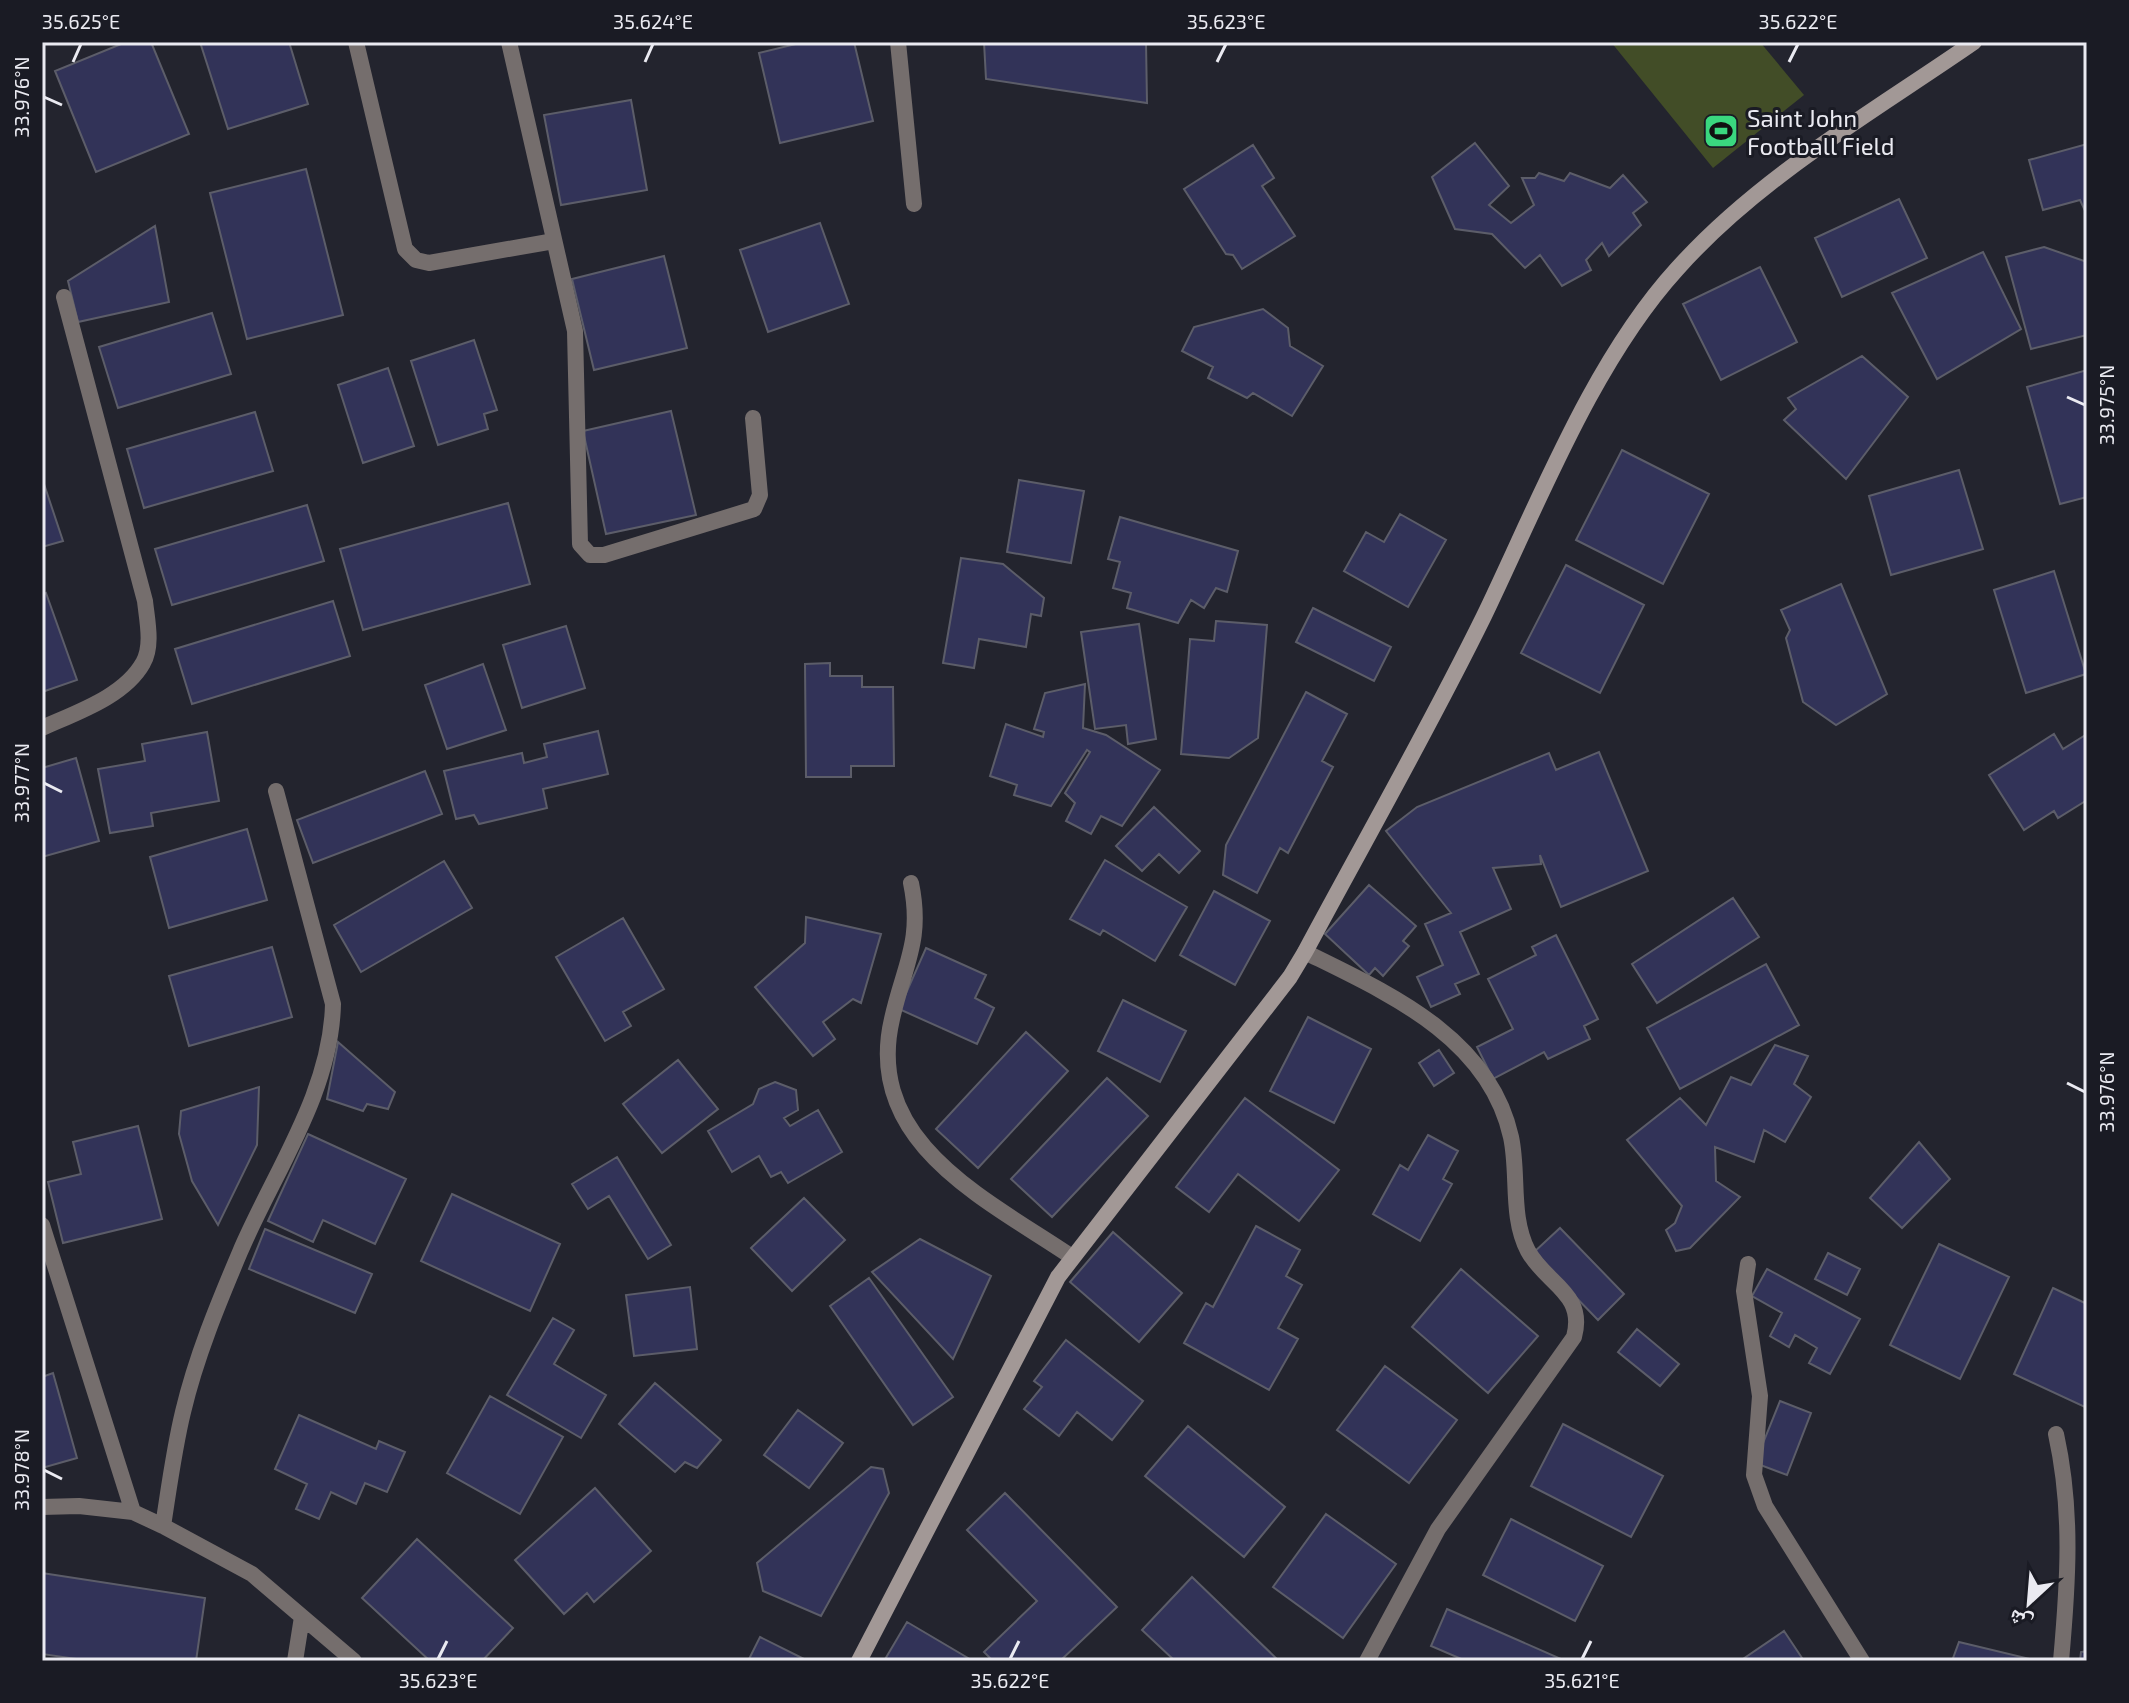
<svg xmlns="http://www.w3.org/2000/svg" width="2129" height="1703" font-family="'Exo 2','Noto Naskh Arabic',sans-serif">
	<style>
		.green { fill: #424d27 }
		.building { fill: #323358; stroke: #5c5d69; stroke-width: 2 }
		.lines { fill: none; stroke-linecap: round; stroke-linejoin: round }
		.street { stroke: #756e6d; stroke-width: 16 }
		.secondary { stroke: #a29896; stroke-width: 16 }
		.ticks { fill: none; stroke: #eaeaf1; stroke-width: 3 }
		.labels { text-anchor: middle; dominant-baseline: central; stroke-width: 6; stroke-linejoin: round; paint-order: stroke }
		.poi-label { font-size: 24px; fill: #eaeaf1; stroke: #1a1b24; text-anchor: start }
		.neatline { fill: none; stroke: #eaeaf1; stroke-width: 3 }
		.ticks-label { font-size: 20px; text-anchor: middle; fill: #eaeaf1 }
	</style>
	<rect width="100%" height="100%" fill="#23242e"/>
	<path class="green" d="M1611,42H1760L1804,95L1713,168Z"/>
	<path class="building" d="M126,42H151L189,134L96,172L55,71Z
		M200,42H289L308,104L228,129Z
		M804,42H854L873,121L780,143L759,53Z
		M984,42H1146L1147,103L986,79Z
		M631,100L647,190L561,205L544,115Z
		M1475,143L1509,186L1489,205L1511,223L1534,205L1522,178H1535L1539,173L1564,181L1570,173L1610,188L1623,175L1647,202L1633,213L1641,225L1609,256L1602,243L1586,260L1591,270L1562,286L1540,255L1525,268L1492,234L1455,229L1432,177Z
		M2087,144V215L2080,200L2043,210L2029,160Z
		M1253,145L1274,178L1262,186L1295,236L1242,269L1233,255L1226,254L1184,189Z
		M306,169L343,315L247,339L210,193Z
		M1899,199L1927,258L1842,297L1815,238Z
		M820,223L849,304L768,332L740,250Z
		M155,226L169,302L78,322L68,281Z
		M2044,247L2087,262V335L2031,349L2006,257Z
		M1983,252L2021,329L1937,379L1892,293Z
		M664,256L687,348L594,370L572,279Z
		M1760,267L1797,342L1721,380L1683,304Z
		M1263,309L1288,328L1290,346L1323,366L1292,416L1253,393L1247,398L1208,378L1213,367L1182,351L1194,327Z
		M212,313L231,374L118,408L99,347Z
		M474,340L497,410L484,414L488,429L438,445L411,361Z
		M1862,356L1908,397L1846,479L1784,420L1796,409L1788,398Z
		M388,368L414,446L363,463L338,385Z
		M2087,370V497L2060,504L2027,387Z
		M671,411L696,515L606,534L583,431Z
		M255,412L273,471L144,508L127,449Z
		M1622,450L1709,494L1663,584L1576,540Z
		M1959,470L1983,549L1891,575L1869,496Z
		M42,478L63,541L42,547Z
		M1019,480L1084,491L1071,563L1007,552Z
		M508,503L530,584L363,630L340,549Z
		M307,505L324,561L172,605L155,549Z
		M1400,514L1446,540L1408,607L1344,571L1366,532L1384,542Z
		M1120,517L1238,551L1227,592L1216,588L1204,608L1191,600L1178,623L1127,608L1131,593L1113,588L1120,562L1108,559Z
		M961,558L1003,564L1044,598L1041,616L1031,614L1026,647L979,639L974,668L943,663Z
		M1566,565L1644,605L1600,693L1521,653Z
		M2054,571L2086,674L2026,693L1994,590Z
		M1841,584L1887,694L1836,725L1803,702L1786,638L1790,630L1781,610Z
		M46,593L77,680L42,692V595Z
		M333,601L350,656L192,704L175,649Z
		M1313,608L1391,647L1374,681L1296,642Z
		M1216,621L1267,625L1258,738L1229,758L1181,754L1190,639L1214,641Z
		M1139,624L1156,739L1128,744L1126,725L1095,729L1081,632Z
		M566,626L585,688L522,708L503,645Z
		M830,663V676H862V687H893L894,766H851V777H806L805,664Z
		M483,664L506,730L447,749L425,685Z
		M1085,684L1083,728L1106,735L1160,770L1122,826L1101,816L1091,834L1066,821L1075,803L1065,793L1090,752L1087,750L1051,806L1014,795L1017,785L990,776L1006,724L1043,737L1044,732L1034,729L1045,693Z
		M1306,692L1347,714L1322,761L1333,767L1288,853L1280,848L1257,893L1223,875L1226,845Z
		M598,731L608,774L543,789L547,808L479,824L474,815L456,819L444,771L522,753L524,763L547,757L544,744Z
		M207,732L219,801L151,813L153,826L110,833L98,769L145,761L142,744Z
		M2054,734L2063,749L2087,734V800L2058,818L2054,811L2024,830L1989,775Z
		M1599,752L1648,871L1561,907L1540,855L1541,864L1493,868L1511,909L1460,932L1479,974L1455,984L1460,994L1431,1007L1417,977L1443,965L1425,924L1451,913L1386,831L1417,807L1549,753L1556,770Z
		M76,758L99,841L42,857V768Z
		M425,771L442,814L313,863L297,820Z
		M1154,807L1200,851L1179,873L1159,854L1142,871L1116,846Z
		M247,829L267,900L169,928L150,857Z
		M1105,860L1187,907L1155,961L1103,930L1100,935L1070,919Z
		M444,861L472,908L361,972L334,925Z
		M1369,885L1416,926L1403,941L1409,946L1383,976L1375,968L1369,975L1325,934Z
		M1214,891L1270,921L1235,985L1180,955Z
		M1733,898L1759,937L1657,1003L1632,964Z
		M806,917L881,934L861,1003L853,999L823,1022L835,1039L813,1056L755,987L805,943Z
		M623,918L664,989L623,1012L631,1026L605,1041L556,957Z
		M1556,935L1598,1019L1584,1026L1590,1039L1548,1059L1544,1052L1493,1079L1477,1047L1513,1029L1488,979L1536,955L1532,947Z
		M272,947L292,1017L189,1046L169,976Z
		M926,948L986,975L975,998L994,1008L977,1044L899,1009Z
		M1766,964L1799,1025L1680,1089L1647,1028Z
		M1123,1000L1186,1031L1160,1082L1098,1051Z
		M1308,1017L1371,1049L1334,1123L1270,1091Z
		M1026,1032L1068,1071L978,1168L936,1129Z
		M338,1042L395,1092L388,1109L367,1104L363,1111L327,1099Z
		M1775,1045L1808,1056L1794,1084L1811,1097L1785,1142L1764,1130L1754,1162L1715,1147L1716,1181L1740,1197L1690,1248L1676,1251L1666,1230L1675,1223L1682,1206L1627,1140L1680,1098L1706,1125L1731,1077L1751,1085Z
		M1439,1050L1454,1073L1434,1086L1419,1063Z
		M678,1060L718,1109L662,1153L623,1104Z
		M1107,1078L1148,1116L1052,1217L1011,1179Z
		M775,1082L796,1090L798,1110L784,1118L790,1126L818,1110L842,1152L788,1183L781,1172L771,1177L759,1156L732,1172L708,1131L753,1104L759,1089Z
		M259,1087L257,1145L218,1225L192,1181L179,1134L181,1111Z
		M1245,1098L1339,1170L1299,1221L1238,1174L1209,1212L1176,1187Z
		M138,1126L162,1219L63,1243L48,1182L81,1174L73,1142Z
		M308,1134L406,1179L375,1244L323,1220L313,1242L268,1221Z
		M1428,1135L1458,1151L1443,1179L1452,1184L1420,1241L1373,1214L1400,1165L1408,1170Z
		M1919,1142L1950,1179L1902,1228L1870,1198Z
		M617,1157L671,1245L648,1259L609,1196L588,1209L572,1184Z
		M452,1194L560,1244L530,1311L421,1261Z
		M804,1198L845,1240L792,1291L751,1248Z
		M1256,1226L1300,1250L1286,1276L1302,1285L1278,1328L1298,1339L1269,1390L1184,1343L1206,1303L1213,1307Z
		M1560,1228L1624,1294L1598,1320L1533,1253Z
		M265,1229L372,1274L355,1313L249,1269Z
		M1113,1232L1182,1293L1139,1342L1070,1282Z
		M920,1239L991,1276L953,1359L872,1272Z
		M1939,1244L2009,1277L1960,1379L1890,1345Z
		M1828,1253L1860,1269L1847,1295L1815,1279Z
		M1461,1269L1538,1336L1488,1393L1412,1327Z
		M1767,1269L1860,1319L1830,1374L1809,1363L1817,1348L1795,1335L1789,1347L1770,1336L1782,1313L1752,1296Z
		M869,1278L953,1397L913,1425L830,1306Z
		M690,1287L697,1349L634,1356L626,1295Z
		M2053,1288L2087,1304V1408L2014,1374Z
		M553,1318L574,1330L554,1364L606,1395L581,1438L507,1395Z
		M1637,1329L1679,1364L1660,1386L1618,1352Z
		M1066,1340L1143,1401L1112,1440L1077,1412L1059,1436L1024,1409L1042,1387L1034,1381Z
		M1385,1366L1457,1420L1409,1483L1337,1430Z
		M53,1373L77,1458L42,1468V1377Z
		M655,1383L721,1440L697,1468L685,1462L675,1472L619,1424Z
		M490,1396L563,1437L520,1514L447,1473Z
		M1780,1401L1811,1413L1787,1475L1755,1463Z
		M798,1410L843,1443L809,1488L764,1455Z
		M299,1415L376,1449L379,1441L405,1452L387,1492L365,1483L356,1504L331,1492L319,1519L296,1509L307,1484L275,1469Z
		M1563,1424L1663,1476L1631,1537L1531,1486Z
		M1188,1426L1285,1507L1244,1557L1145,1476Z
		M871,1467L883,1469L889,1493L821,1616L763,1591L757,1563Z
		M595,1488L651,1551L594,1602L587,1593L564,1614L515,1560Z
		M1005,1493L1117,1607L1060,1661H993L984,1652L1037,1601L967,1530Z
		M1326,1514L1396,1564L1343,1638L1273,1587Z
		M1511,1519L1603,1566L1575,1621L1483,1575Z
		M417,1539L513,1628L482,1661H430L362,1598Z
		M42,1573L205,1598L196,1661H90L42,1654Z
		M1192,1577L1279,1661H1175L1142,1630Z
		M1447,1609L1561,1659L1560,1661H1466L1431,1646Z
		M907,1622L973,1661H884Z
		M1784,1631L1804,1661H1740Z
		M760,1637L808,1661H748Z
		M1959,1642L2038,1661H1952Z
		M2087,1651V1661H2080L2081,1652Z"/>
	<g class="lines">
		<path class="street" d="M356,42L405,249L416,260L429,263L554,241
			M509,42L575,331L580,544L590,555H604L754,509L760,495L753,418
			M898,42L914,204
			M42,728C75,713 124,697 143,663C153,646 147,620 145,601L64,297
			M911,883C923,941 904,965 892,1019C863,1143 988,1200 1072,1257
			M1305,952C1388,993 1489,1037 1511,1137C1519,1174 1510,1217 1528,1251C1546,1284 1586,1293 1574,1337L1438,1529L1367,1661
			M42,1225L133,1512
			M1748,1264L1744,1291L1760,1396L1754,1475L1765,1506L1862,1661
			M2056,1434C2073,1511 2068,1583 2061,1661
			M42,1507L79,1506L133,1512L163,1526L252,1574L354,1661
			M163,1526C169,1488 174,1449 183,1412C196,1357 218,1304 240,1252C274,1172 331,1093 333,1004L276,791
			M295,1661L302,1617"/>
		<path class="secondary" d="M859,1661L1058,1277L1290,977L1305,952C1365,840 1428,730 1484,616C1538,504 1593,361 1677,269C1759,177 1873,112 1974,42"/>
	</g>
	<path class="ticks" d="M73,62L81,44M645,62L653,44M1217,62L1226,44M1789,62L1798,44M44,97L62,105M2067,397L2085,405M44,783L62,792M2067,1083L2085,1092M44,1470L62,1479M438,1659L447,1641M1010,1659L1019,1641M1582,1659L1591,1641"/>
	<defs>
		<g id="stadium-square" transform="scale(1.8)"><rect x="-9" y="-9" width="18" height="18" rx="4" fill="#3ad87f" stroke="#1a1b24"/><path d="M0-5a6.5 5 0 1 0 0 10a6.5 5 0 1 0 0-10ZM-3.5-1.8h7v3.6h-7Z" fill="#111"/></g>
	</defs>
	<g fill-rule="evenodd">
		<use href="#stadium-square" x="1721" y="131"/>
	</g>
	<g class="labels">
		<g class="poi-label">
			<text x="1747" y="117">Saint John<tspan x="1747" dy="28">Football Field</tspan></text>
		</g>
	</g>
	<rect width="2129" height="1703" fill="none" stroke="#1a1b24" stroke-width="88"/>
	<g transform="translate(2029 1603) rotate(206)" stroke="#1a1b24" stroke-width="6" paint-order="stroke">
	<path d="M0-6L14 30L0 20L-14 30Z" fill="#eaeaf1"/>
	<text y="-12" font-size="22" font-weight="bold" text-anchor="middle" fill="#eaeaf1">ش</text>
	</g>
	<rect x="44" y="44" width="2041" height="1615" class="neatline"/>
	<g class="ticks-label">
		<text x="81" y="29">35.625°E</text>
		<text x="653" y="29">35.624°E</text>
		<text x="1226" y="29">35.623°E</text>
		<text x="1798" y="29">35.622°E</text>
		<text transform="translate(22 97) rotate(-90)" y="7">33.976°N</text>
		<text transform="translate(2107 405) rotate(-90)" y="7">33.975°N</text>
		<text transform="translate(22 783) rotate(-90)" y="7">33.977°N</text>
		<text transform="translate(2107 1092) rotate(-90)" y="7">33.976°N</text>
		<text transform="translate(22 1470) rotate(-90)" y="7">33.978°N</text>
		<text x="438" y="1688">35.623°E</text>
		<text x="1010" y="1688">35.622°E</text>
		<text x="1582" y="1688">35.621°E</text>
	</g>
</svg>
